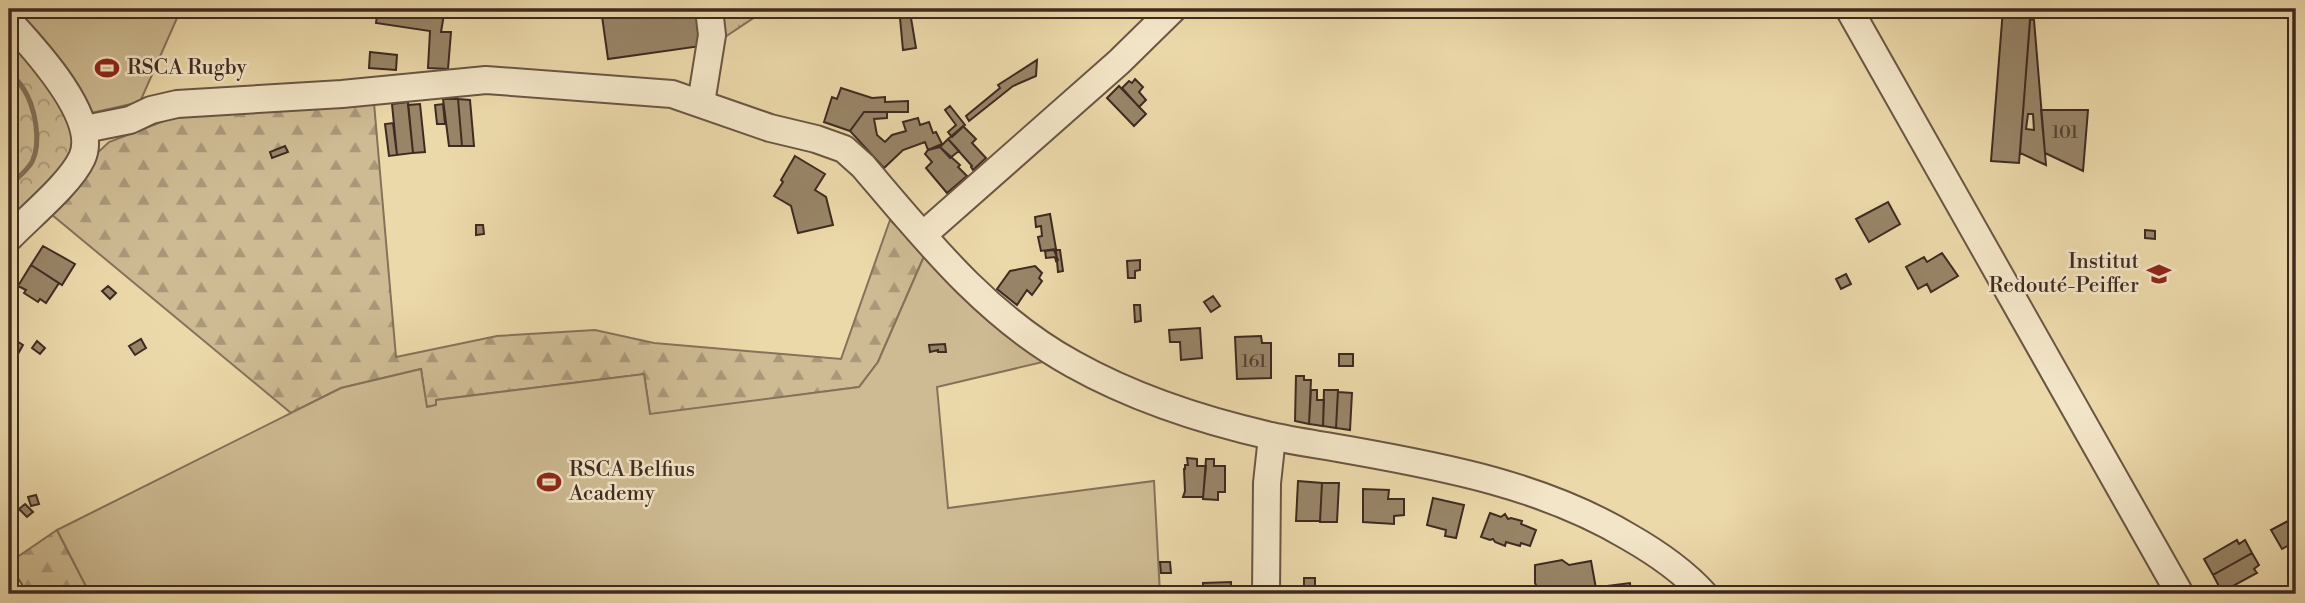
<svg xmlns="http://www.w3.org/2000/svg" width="2305" height="603" font-family="'Libre Bodoni',serif">
	<style>
		.grass { fill: url(#grass-tufts); stroke: #86725a; stroke-width: 2 }
		.forest { fill: url(#forest-firs); stroke: #86725a; stroke-width: 2 }
		.park { fill: url(#park-crowns); stroke: #86725a; stroke-width: 2 }
		.garden { fill: #cebb93; stroke: #86725a; stroke-width: 2 }
		.lines { fill: none; stroke-linecap: round; stroke-linejoin: round }
		.stream { stroke: #837057; stroke-width: 5 }
		.building { fill: #988568; stroke: #3e2a21; stroke-width: 2; fill-rule: evenodd }
		.minor-casing { stroke: #6a5643; stroke-width: 30 }
		.minor { stroke: #f3e6c8; stroke-width: 26 }
		.labels { text-anchor: middle; dominant-baseline: central; stroke-width: 5; stroke-linejoin: round; paint-order: stroke }
		.number-label { font-size: 18px; fill: #544133 }
		.poi-label { font-size: 21px; fill: #3e2a21; stroke: #f3e6c8; text-anchor: start }
	</style>
	<defs>
		<pattern id="grass-tufts" width="24" height="20" patternUnits="userSpaceOnUse" patternTransform="scale(1.75)"><rect width="24" height="20" fill="#cebb93"/><path d="M3 7l-1-3M5 7V3M7 7l1-3M15 17l-1-3M17 17v-4M19 17l1-3" fill="none" stroke="#a99878"/></pattern>
		<pattern id="forest-firs" width="22" height="20" patternUnits="userSpaceOnUse" patternTransform="scale(1.75)"><rect width="22" height="20" fill="#cebb93"/><path d="M5 1l3.5 6h-7zM16 11l3.5 6h-7z" fill="#a99878"/></pattern>
		<pattern id="park-crowns" width="20" height="18" patternUnits="userSpaceOnUse" patternTransform="scale(1.75)"><rect width="20" height="18" fill="#cebb93"/><path d="M2 6a3 3 0 1 1 6 0M12 15a3 3 0 1 1 6 0" fill="none" stroke="#a99878"/></pattern>
	</defs>
	<rect width="100%" height="100%" fill="#ecd9aa"/>
	<filter id="stains"><feTurbulence type="fractalNoise" baseFrequency=".00286" numOctaves="4"/><feColorMatrix values="0 0 0 0 .2 0 0 0 0 .09 0 0 0 0 .02 0 0 0 .5 -.17"/></filter>
	<radialGradient id="worn" r=".72"><stop offset=".6" stop-color="#630" stop-opacity="0"/><stop offset="1" stop-color="#630" stop-opacity=".3"/></radialGradient>
	<path class="grass" d="M715,9H767L719,41Z"/>
	<path class="forest" d="M374,103L396,357L497,336L595,330L654,343L841,359L890,220L925,254L878,362L859,387L650,415L644,374L437,400V405L426,407L421,369L341,388L291,413L51,214L92,158L109,142L177,116Z
		M57,530L90,594H26L10,562Z"/>
	<path class="park" d="M9,36L36,67L63,108L77,146L71,160L9,227Z"/>
	<path class="garden" d="M14,9H181L140,102L87,114L37,33Z
		M925,254L1047,361L937,387L948,508L1154,481L1160,594H90L57,530L341,388L421,369L427,407L436,405V400L644,374L650,414L859,387L878,362Z"/>
	<g class="lines">
		<path class="stream" d="M9,71C13,76 19,82 23,88C35,106 42,142 32,162C26,172 17,178 9,186"/>
	</g>
	<path class="building" d="M378,9H404L444,14L441,32H451L448,69L428,68L430,31L376,23Z
		M601,9H696L701,46L608,59Z
		M2003,9H2031L2019,163L1991,161Z
		M900,18H911L916,48L903,50Z
		M2030,19L2034,20L2046,165L2020,153ZM2028,114H2033L2034,130L2026,129Z
		M370,52L397,55L396,70L369,68Z
		M1037,60L1036,76L1013,86L969,121L966,116L1000,88L998,85Z
		M1135,79L1143,87L1139,92L1146,100L1139,107L1122,88L1129,81L1132,83Z
		M1119,86L1146,114L1134,126L1107,98Z
		M841,88L872,98L885,97V102L908,101V112H864L850,131L824,122L832,97L837,99Z
		M443,99H458L462,146H449Z
		M458,99L470,100L474,146H462Z
		M408,102L413,153L397,155L392,104Z
		M420,104L425,152L413,153L408,105Z
		M443,104L445,124H437L435,105Z
		M950,106L965,125L952,137L948,132L956,125L945,110Z
		M2041,110H2088L2083,171L2045,153Z
		M864,112H887V118L874,119L877,135L885,142L892,135L906,131L903,122L918,118L920,125L929,122L933,133L936,132L942,144L928,150L925,142L903,150L884,168L850,131Z
		M393,123L397,155L389,156L385,124Z
		M963,126L976,139L972,143L986,158L973,170L971,167L972,166L948,139Z
		M948,139L959,151L950,158L940,147Z
		M285,146L288,152L272,158L270,152Z
		M940,147L960,165L958,167L967,176L947,193L926,168L932,162L925,154L928,150Z
		M795,156L825,174L815,190L826,197L833,225L798,233L791,206L774,196L783,182L781,180Z
		M1888,202L1900,224L1869,242L1856,219Z
		M1050,214L1056,249L1041,251L1038,237L1042,236L1041,226L1036,227L1035,217Z
		M476,225H483L484,234L476,235Z
		M2145,230L2155,231V239L2145,238Z
		M43,246L75,264L62,285L31,265Z
		M1054,250L1058,260L1056,261L1055,257L1046,258L1045,251Z
		M1056,250H1060L1063,271L1058,272Z
		M1942,253L1958,276L1931,292L1927,284L1918,289L1906,267L1924,257L1927,262Z
		M1140,260V270L1135,271V278H1128L1127,261Z
		M31,265L59,283L46,303L40,299L38,302L24,293L26,290L18,286Z
		M1035,266L1042,273L1039,278L1042,281L1032,295L1027,290L1017,305L997,289L1010,271Z
		M1846,274L1851,284L1841,289L1836,279Z
		M108,286L116,293L110,299L102,291Z
		M1213,296L1220,306L1211,312L1204,302Z
		M1134,305H1140L1141,321L1135,322Z
		M1200,328L1202,358L1181,360L1180,342H1170L1169,330Z
		M9,336L23,345L11,366L9,364Z
		M1261,336L1262,343H1271V378L1237,379L1235,337Z
		M141,339L146,348L135,355L129,346Z
		M37,341L45,348L40,354L32,348Z
		M945,344L946,352H938V350L930,352L929,345Z
		M1339,354H1353V366H1339Z
		M1296,376H1304V380H1311L1309,424L1295,421Z
		M1311,390H1317V400H1324L1323,426L1309,424Z
		M1324,390H1338L1336,428L1323,426Z
		M1338,392L1352,393L1350,430L1336,428Z
		M1187,458L1197,459V466H1206L1203,497H1183L1185,491L1184,469H1185V465H1188Z
		M1206,459H1214V466H1225V492H1218V500L1203,499Z
		M1298,481L1322,483L1320,521H1296Z
		M1322,483H1339L1337,522H1320Z
		M1363,489L1389,490L1388,499H1404V515L1394,516V524L1363,522Z
		M36,495L39,504L31,506L28,497Z
		M1433,498L1464,505L1456,538L1445,536L1446,530L1427,525Z
		M25,504L33,512L27,517L19,509Z
		M1490,513L1501,517L1505,514L1508,519L1511,518L1522,521L1521,524L1536,530L1530,546L1521,543L1520,546L1506,542L1505,546L1495,542L1493,539L1490,540L1481,537Z
		M2288,521L2296,535V541L2282,549L2271,530Z
		M2237,540L2239,544L2245,540L2252,553L2213,575L2204,559Z
		M2252,553L2259,565L2254,569L2257,573L2222,592L2213,575Z
		M1562,560L1569,565L1591,561L1597,594H1540L1535,583V565Z
		M1160,562H1170L1171,573H1161Z
		M1304,578H1315V586H1304Z
		M1231,582V594H1203V583Z
		M1630,583L1631,594H1607L1606,586Z"/>
	<g class="lines">
		<g class="minor-casing">
			<path id="minor" d="M1849,9L2180,594
				M9,21C35,49 100,119 82,158C70,184 29,217 9,238
				M701,103L712,35L709,9
				M85,129L130,120L151,110L177,104L342,94L486,80L672,94L770,128L816,139L844,149L863,166C926,240 987,317 1073,364C1132,397 1205,421 1271,436C1296,442 1323,445 1349,450C1445,467 1544,486 1629,537C1657,553 1683,571 1704,594
				M923,235L1119,62L1173,9
				M9,590L10,594
				M1266,594L1267,483L1272,437"/>
		</g>
		<use href="#minor" class="minor"/>
	</g>
	<defs>
		<g id="stadium-bare" transform="scale(1.89)"><path d="M0-5a6.5 5 0 1 0 0 10a6.5 5 0 1 0 0-10ZM-3.5-1.8h7v3.6h-7Z" fill="#8f2418" stroke="#f3e6c8" stroke-width="2.5" paint-order="stroke"/></g>
		<g id="school-bare" transform="scale(1.89)"><path d="M0-5L7-2L0 1L-7-2ZM-4 1L0 2.5L4 1V4Q0 6-4 4Z" fill="#8f2418" stroke="#f3e6c8" stroke-width="2.5" paint-order="stroke"/></g>
	</defs>
	<g fill-rule="evenodd">
		<use href="#stadium-bare" x="107" y="68"/>
		<use href="#school-bare" x="2159" y="274"/>
		<use href="#stadium-bare" x="549" y="482"/>
	</g>
	<g class="labels">
		<g class="number-label">
			<text x="2065" y="132">101</text>
			<text x="1254" y="361">161</text>
		</g>
		<g class="poi-label">
			<text x="127" y="68">RSCA Rugby</text>
			<text x="2139" y="262" text-anchor="end">Institut<tspan x="2139" dy="24">Redouté-Peiffer</tspan></text>
			<text x="569" y="470">RSCA Belfius<tspan x="569" dy="24">Academy</tspan></text>
		</g>
	</g>
	<rect width="2305" height="603" fill="none" stroke="#ecd9aa" stroke-width="35"/>
	<rect x="10" y="10" width="2284" height="582" fill="none" stroke="#3e2a21" stroke-width="3.5"/>
	<rect x="18" y="18" width="2270" height="568" fill="none" stroke="#3e2a21" stroke-width="2"/>
	<rect width="100%" height="100%" filter="url(#stains)"/>
	<rect width="100%" height="100%" fill="url(#worn)"/>
</svg>
